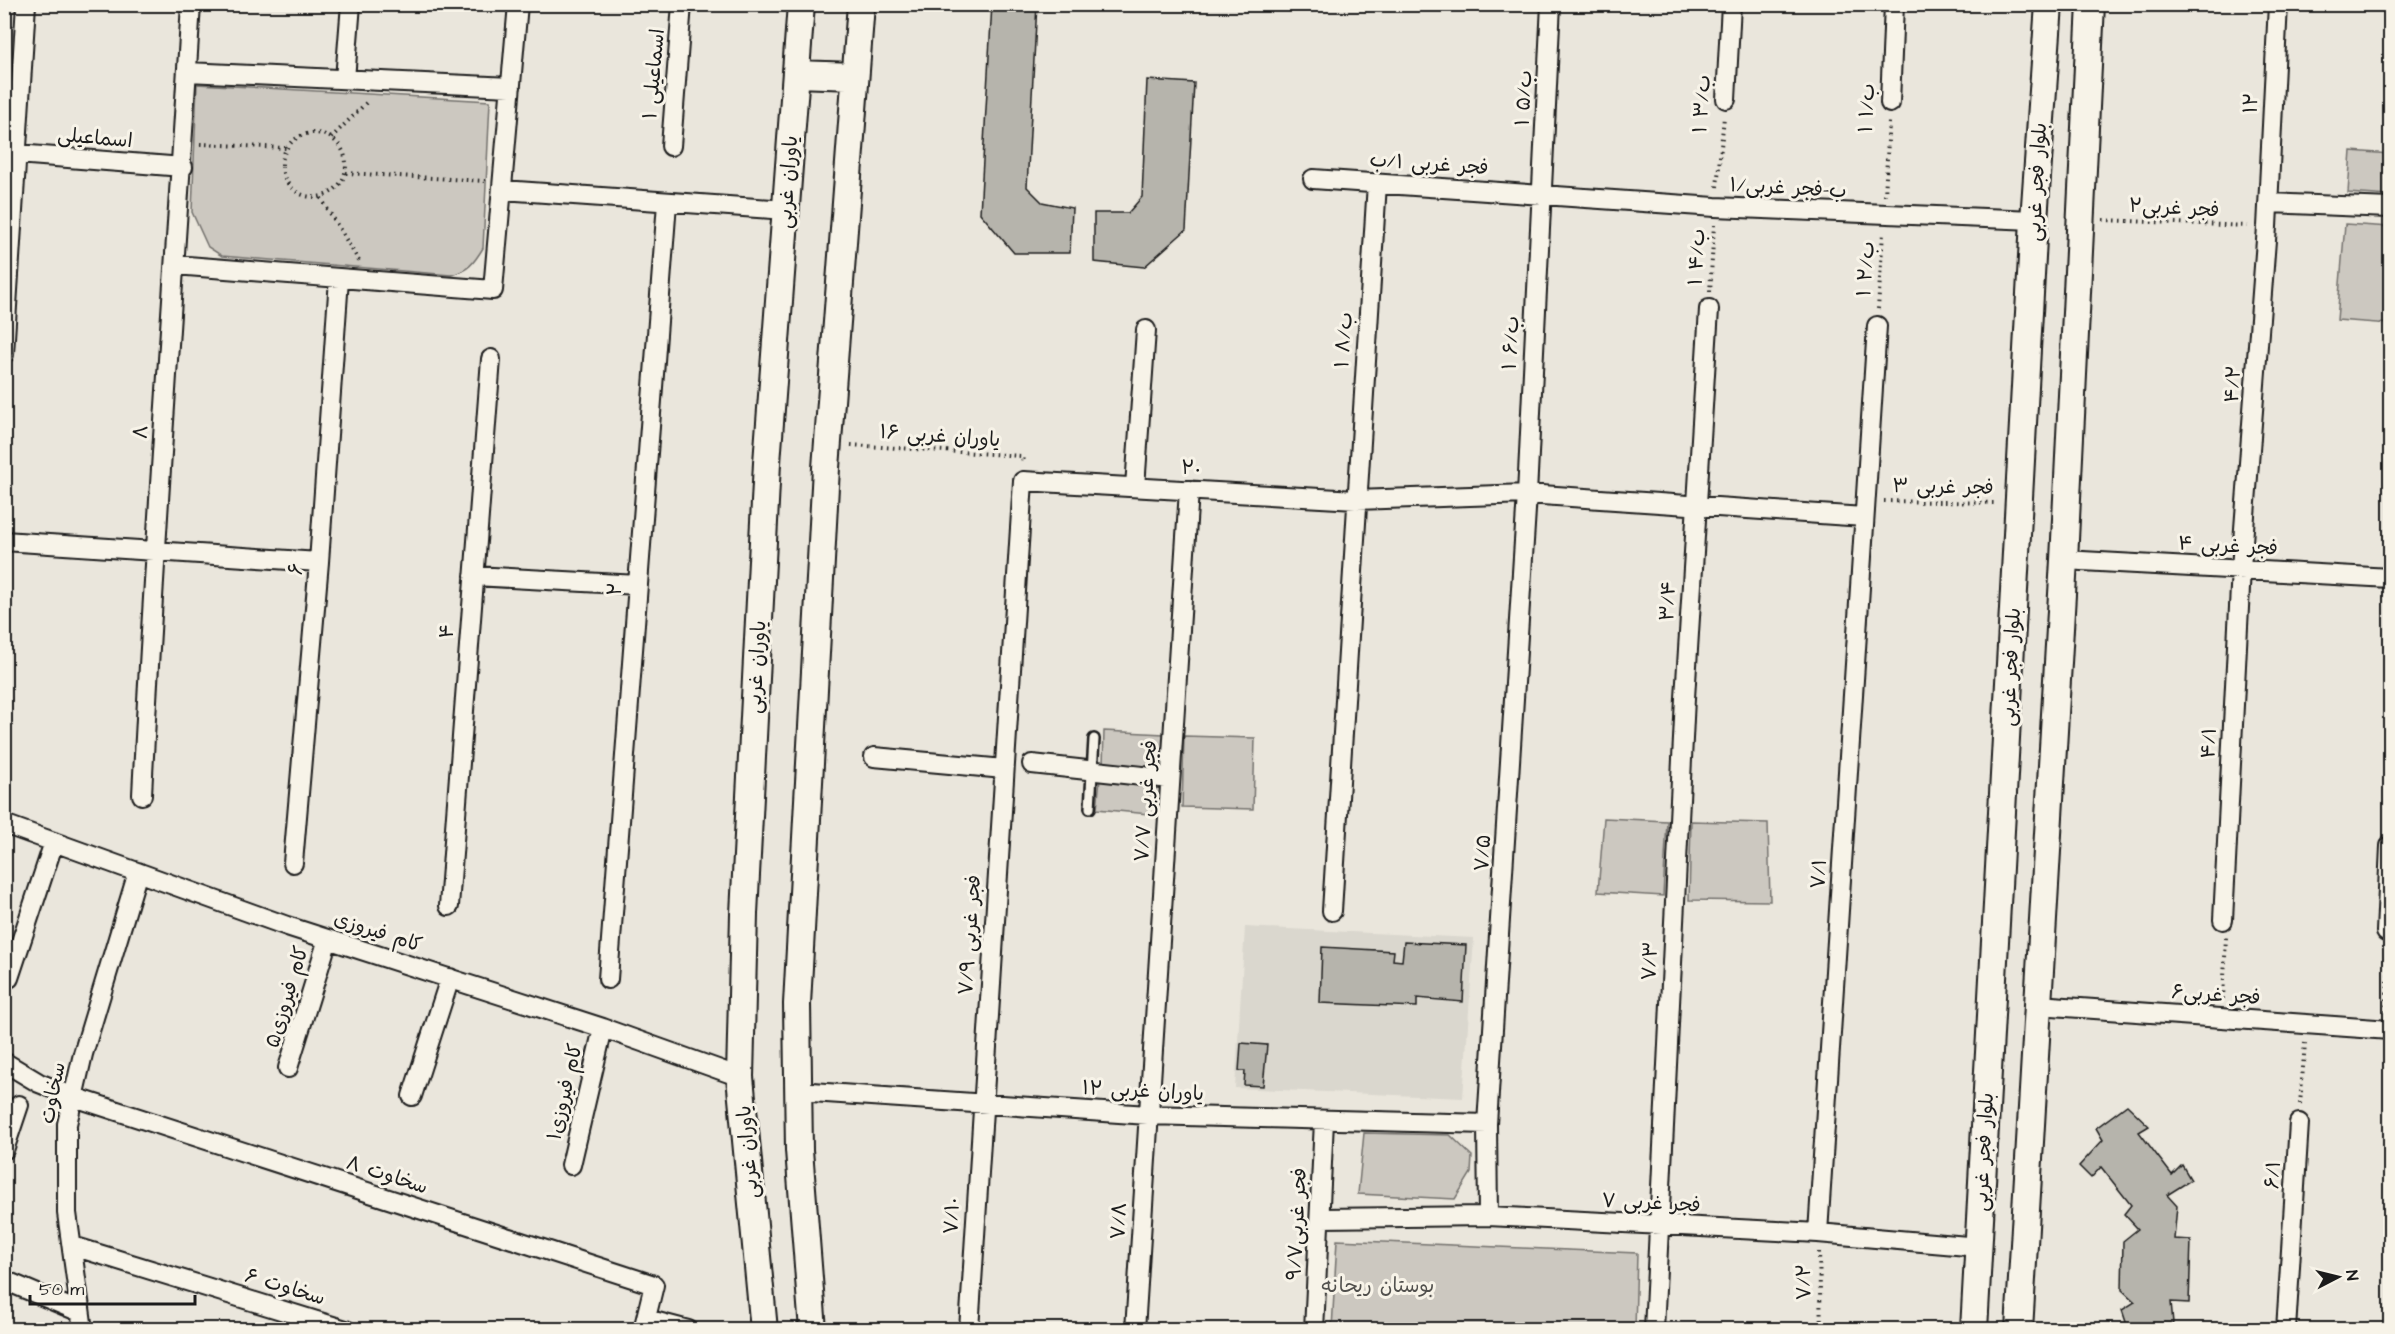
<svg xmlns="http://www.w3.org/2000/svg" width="2395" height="1334" font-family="'Architects Daughter','Playpen Sans Arabic',sans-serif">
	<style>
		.built { fill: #dad7ce }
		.green { fill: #ccc8c0; stroke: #74726e; stroke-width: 1.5 }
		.building { fill: #b6b4ac; stroke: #1c1c1c; stroke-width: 1.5 }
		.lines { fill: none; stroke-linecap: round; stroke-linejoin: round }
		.lane-casing { stroke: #1c1c1c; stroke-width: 14 }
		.street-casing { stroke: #1c1c1c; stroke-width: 22 }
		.secondary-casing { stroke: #1c1c1c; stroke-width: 30 }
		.path { stroke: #1c1c1c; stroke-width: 4; stroke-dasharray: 1.5 4.5; stroke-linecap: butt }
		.lane { stroke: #f7f3e8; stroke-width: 9 }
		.street { stroke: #f7f3e8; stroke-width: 18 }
		.secondary { stroke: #f7f3e8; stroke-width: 26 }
		.labels { text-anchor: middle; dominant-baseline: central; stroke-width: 6; stroke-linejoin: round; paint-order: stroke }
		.street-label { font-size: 20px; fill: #1c1c1c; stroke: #f7f3e8 }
		.park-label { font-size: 20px; fill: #51504d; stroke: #f7f3e8 }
	</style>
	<rect width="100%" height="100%" fill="#eae6dc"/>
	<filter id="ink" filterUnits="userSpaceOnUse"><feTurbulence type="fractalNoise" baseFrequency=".0167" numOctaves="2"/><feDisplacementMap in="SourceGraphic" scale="12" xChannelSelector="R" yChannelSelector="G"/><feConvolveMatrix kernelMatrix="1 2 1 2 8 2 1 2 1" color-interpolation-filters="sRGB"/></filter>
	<g filter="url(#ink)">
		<path class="built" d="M1245,927L1474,938L1463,1098L1235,1088Z"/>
		<path class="green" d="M197,84L490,101L483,248C474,263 468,271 451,275L222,256L208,247L192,212Z
			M2351,151L2390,154V196L2348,193Z
			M2345,224L2390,227V324L2337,320Z
			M1104,731L1164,734L1162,768L1103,765Z
			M1184,736L1255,738L1253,809L1182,807Z
			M1100,779L1162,784L1159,815L1097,809Z
			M1604,818L1667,821L1663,896L1598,892Z
			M1691,821L1768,823L1770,901L1689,900Z
			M1364,1133L1450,1135L1472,1156L1471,1173L1455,1199L1358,1194Z
			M1337,1240L1637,1253L1635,1329H1332Z"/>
		<path class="building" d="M992,4H1037L1027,187L1042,202L1072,208L1070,253H1014L980,213Z
			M1147,80L1194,83L1186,230L1144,267L1094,262V213H1128L1142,197Z
			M1404,942L1466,945L1463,1002L1417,998V1007L1320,1003L1322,947L1394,951L1393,960L1402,961Z
			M1241,1043L1267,1045L1263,1086L1244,1085L1245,1071H1239Z
			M2127,1105L2149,1126L2139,1132L2172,1175L2182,1165L2191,1180L2167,1195L2177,1206L2174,1239L2191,1240L2189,1303L2171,1302L2173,1323L2166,1330H2117L2126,1322L2122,1310L2135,1302L2122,1290L2123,1241L2138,1229L2124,1214L2131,1205L2101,1167L2091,1178L2079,1166L2103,1140L2096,1128Z"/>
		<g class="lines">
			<g class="lane-casing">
				<path id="lane" d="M1090,808L1094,739"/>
			</g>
			<g class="street-casing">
				<path id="street" d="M187,72L511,87
					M345,79L351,4
					M1726,99L1731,4
					M1890,103L1894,4
					M671,146L682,4
					M6,150L17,154L183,167
					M1313,179L1715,207L2034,220
					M503,190L786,210
					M2268,203L2390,208
					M175,265L493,290L518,4
					M4,354L26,4
					M1135,487L1146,330
					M4,541L319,562
					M2064,560L2390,578
					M474,576L638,585
					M874,757L1004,769
					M1032,764L1170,779
					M142,795C155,531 175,268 191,4
					M4,824L287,926L603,1028L740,1077
					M293,863L319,562L339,279
					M449,906L491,359
					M1332,911L1377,183
					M2223,920L2241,568L2267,227L2278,4
					M2386,932L2390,846
					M9,978L54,842
					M608,979L667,203
					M2038,1005L2390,1030
					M4,1062L39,1083L74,1097L654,1285L643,1330
					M288,1068L328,939
					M797,1091L1148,1115L1487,1124
					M412,1096L450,978
					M4,1150L19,1105
					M571,1165L603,1028
					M1488,1216L1487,1124L1527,494L1551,4
					M1321,1218L1488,1216L1818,1233L1979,1247
					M1818,1233L1877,326
					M73,1246L346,1330
					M4,1280L80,1312
					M646,1319L688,1330
					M83,1330L67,1213V1124L83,1054L138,872
					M969,1330L1023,481L1356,500L1527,494L1864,517
					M1135,1330L1189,490
					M1314,1330L1324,1121
					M1654,1330L1685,698L1709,309
					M2286,1330L2299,1123"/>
			</g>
			<g class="secondary-casing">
				<path id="secondary" d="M796,74L855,76
					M764,1330L740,1077L744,914L767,463L801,4
					M813,1330L799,1150L797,1004L826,468L861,4
					M1974,1330L2034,220L2049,4
					M2019,1330L2064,560L2091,4"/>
			</g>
			<path class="path" d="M282 165a32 32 0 1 1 64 0a32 32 0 1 1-64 0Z
				M331,138L368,101
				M200,144L286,148
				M346,173L485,181
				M1717,187L1724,117
				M1885,196L1889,122
				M321,198L359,261
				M2103,220L2248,226
				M1710,292L1714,225
				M1878,309L1883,233
				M851,445L1022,456L1023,462
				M1884,501L1996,503
				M2223,999L2226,937
				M2386,1012L2390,951
				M2300,1104L2305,1043
				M1819,1252L1821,1330"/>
			<use href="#lane" class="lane"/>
			<use href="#street" class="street"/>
			<use href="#secondary" class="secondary"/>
		</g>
	</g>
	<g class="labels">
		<g class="street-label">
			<text transform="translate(654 74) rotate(-85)">اسماعیلی ۱</text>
			<text transform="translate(1524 98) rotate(-87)">۱ ب/۵</text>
			<text transform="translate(2251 103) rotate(-87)">۱۲</text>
			<text transform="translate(1702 104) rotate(-86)">۱ ب/۳</text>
			<text transform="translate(1867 108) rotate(-87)">۱ ب/۱</text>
			<text transform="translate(95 138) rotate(5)">اسماعیلی</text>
			<text transform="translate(1429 164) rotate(4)">فجر غربی ۱/ب</text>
			<text transform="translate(788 182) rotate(-86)">یاوران غربی</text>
			<text transform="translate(2037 182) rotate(-87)">بلوار فجر غربی</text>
			<text transform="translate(1788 188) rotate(3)">۱/ب-فجر غربی</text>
			<text transform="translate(2174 208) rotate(3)">فجر غربی۲</text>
			<text transform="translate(1697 257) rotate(-87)">۱ ب/۴</text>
			<text transform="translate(1866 269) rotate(-86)">۱ ب/۲</text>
			<text transform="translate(1344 340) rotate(-86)">۱ ب/۸</text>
			<text transform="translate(1511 343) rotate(-87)">۱ ب/۶</text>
			<text transform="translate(2233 384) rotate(-86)">۴/۲</text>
			<text transform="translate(141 432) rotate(-86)">۸</text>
			<text transform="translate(940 436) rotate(4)">۱۶ یاوران غربی</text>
			<text transform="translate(1191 468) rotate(3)">۲۰</text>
			<text transform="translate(1943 487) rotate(1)">۳ فجر غربی</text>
			<text transform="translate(2228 546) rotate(3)">۴ فجر غربی</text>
			<text transform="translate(296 569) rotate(-85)">۶</text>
			<text transform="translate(615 589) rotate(-86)">۲</text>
			<text transform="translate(1668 601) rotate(-87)">۳/۴</text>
			<text transform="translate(447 631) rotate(-86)">۴</text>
			<text transform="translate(757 667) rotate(-87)">یاوران غربی</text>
			<text transform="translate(2011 667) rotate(-87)">بلوار فجر غربی</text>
			<text transform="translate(2209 743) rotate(-87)">۴/۱</text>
			<text transform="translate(1146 801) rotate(-86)">۷/۷ فجر غربی</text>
			<text transform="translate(1483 853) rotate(-86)">۷/۵</text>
			<text transform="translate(1819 874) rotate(-86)">۷/۱</text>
			<text transform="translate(378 932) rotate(18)">کام فیروزی</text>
			<text transform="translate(970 935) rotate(-86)">۷/۹ فجر غربی</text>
			<text transform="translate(1650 961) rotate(-87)">۷/۳</text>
			<text transform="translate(2216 995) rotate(4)">فجر غربی۶</text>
			<text transform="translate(287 997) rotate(-73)">کام فیروزی۵</text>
			<text transform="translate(1143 1091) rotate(3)">۱۲ یاوران غربی</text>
			<text transform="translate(565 1092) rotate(-77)">کام فیروزی۱</text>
			<text transform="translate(53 1093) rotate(-79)">سخاوت</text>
			<text transform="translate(748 1152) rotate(-95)">یاوران غربی</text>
			<text transform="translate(1984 1152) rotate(-87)">بلوار فجر غربی</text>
			<text transform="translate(387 1175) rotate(18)">سخاوت ۸</text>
			<text transform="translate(2273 1175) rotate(-86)">۶/۱</text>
			<text transform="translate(1651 1203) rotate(3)">۷ فجر غربی</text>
			<text transform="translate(952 1216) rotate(-87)">۷/۱۰</text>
			<text transform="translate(1119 1221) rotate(-87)">۷/۸</text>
			<text transform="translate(1297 1224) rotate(-87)">فجر غربی۹/۷</text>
			<text transform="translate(1804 1282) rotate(-91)">۷/۲</text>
			<text transform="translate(285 1287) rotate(17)">سخاوت ۶</text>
		</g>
		<g class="park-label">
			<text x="1378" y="1286">بوستان ریحانه</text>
		</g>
	</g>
	<rect width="2395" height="1334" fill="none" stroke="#f7f3e8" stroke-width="24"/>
	<rect x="12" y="12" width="2371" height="1310" fill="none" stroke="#1c1c1c" stroke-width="2" filter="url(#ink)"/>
	<g transform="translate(2338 1277) rotate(83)" stroke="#f7f3e8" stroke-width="4.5" paint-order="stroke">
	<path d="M0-4.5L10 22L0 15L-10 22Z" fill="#1c1c1c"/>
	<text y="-9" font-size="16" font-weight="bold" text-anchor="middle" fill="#1c1c1c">N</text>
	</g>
	<path d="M30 1295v9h165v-9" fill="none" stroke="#1c1c1c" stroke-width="3"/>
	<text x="39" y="1295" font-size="18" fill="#1c1c1c" stroke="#f7f3e8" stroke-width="4.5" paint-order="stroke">50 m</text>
</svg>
